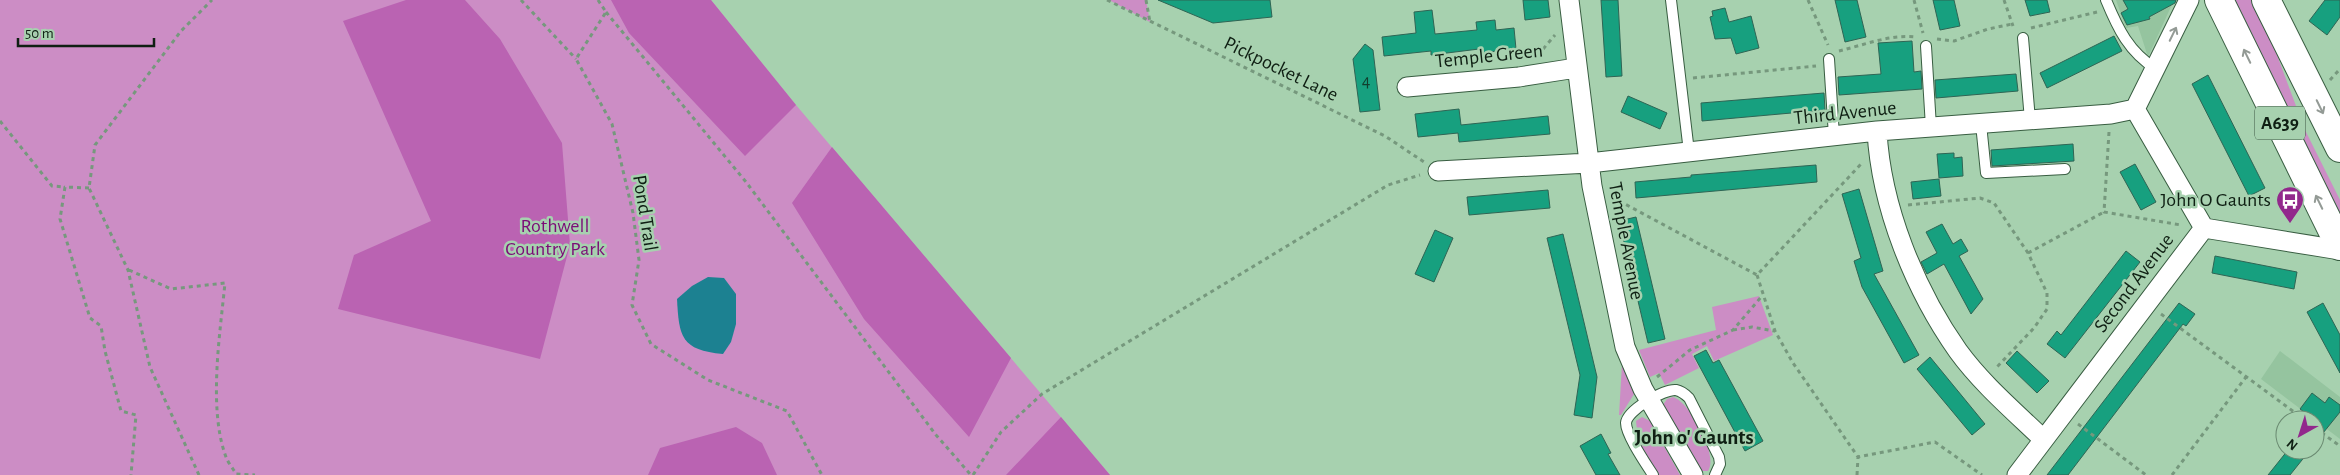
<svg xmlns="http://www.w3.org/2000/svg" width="2340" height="475" font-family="'Alegreya Sans',sans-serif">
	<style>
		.built { fill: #95c49f }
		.green { fill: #cc8dc5 }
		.forest { fill: #ba63b2 }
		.water { fill: #1c8191 }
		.building { fill: #17a07f; stroke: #2f6554 }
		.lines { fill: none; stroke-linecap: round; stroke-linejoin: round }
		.lane-casing { stroke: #385d41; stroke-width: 12 }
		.street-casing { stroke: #385d41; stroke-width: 21 }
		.primary-casing { stroke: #385d41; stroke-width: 30 }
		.path { stroke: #76987d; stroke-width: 3; stroke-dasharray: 4 4; stroke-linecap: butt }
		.lane { stroke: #fff; stroke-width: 10 }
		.street { stroke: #fff; stroke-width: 19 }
		.primary { stroke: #fff; stroke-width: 28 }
		.oneway { stroke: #939a95 }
		.labels { text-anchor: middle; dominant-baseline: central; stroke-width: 5; stroke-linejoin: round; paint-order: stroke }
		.number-label { font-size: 18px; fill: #113f2e }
		.shield { fill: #a7d1af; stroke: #3d5442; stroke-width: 1 }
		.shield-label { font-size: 19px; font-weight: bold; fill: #0f1f13 }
		.street-label { font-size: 20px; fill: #0f1f13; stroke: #a7d1af }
		.poi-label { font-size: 20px; fill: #0f1f13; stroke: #a7d1af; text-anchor: end }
		.park-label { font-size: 20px; fill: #7c0c77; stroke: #a7d1af }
		.neighbourhood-label { font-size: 21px; font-weight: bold; fill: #0f1f13; stroke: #a7d1af }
	</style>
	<rect width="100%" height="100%" fill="#a7d1af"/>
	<path class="built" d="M2116,0H2174L2148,57L2138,26L2126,28Z
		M2280,351L2340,397V439L2261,379Z"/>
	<path class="green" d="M0,0H711L796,105L1110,475H0Z
		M1109,0H1146L1150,22Z
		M2229,0H2251L2274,47L2305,130L2340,200V229Z
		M1759,296L1773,335L1714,361L1707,346L1692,354L1699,368L1665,385L1659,373L1650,377L1639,350L1716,330L1712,307Z
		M1622,364L1627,369L1634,394L1621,415H1619Z
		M1673,397C1690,402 1719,455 1708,471H1701L1663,405L1667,399Z
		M1642,417L1650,421L1680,475H1658L1638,440L1636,421Z"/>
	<path class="forest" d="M406,0H465L500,39L562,143L570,245L540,359L338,309L354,255L431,221L343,21Z
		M611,0H711L796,105L745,156L629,33Z
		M832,147L1011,358L969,437L864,319L792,203Z
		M1061,417L1110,475H1006Z
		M736,427L762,443L777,475H648L660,448Z"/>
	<path class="water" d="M708,277L724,278L736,294V324L731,342L723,354C681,350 679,337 677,299L692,286Z"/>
	<path class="building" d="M1158,0H1270L1272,17L1213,23Z
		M1523,0H1548L1550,17L1525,20Z
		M1601,0H1618L1622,76L1606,77Z
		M1835,0H1857L1866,37L1845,42Z
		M1933,0H1954L1960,26L1940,30Z
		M2025,0H2047L2050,12L2030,16Z
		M2123,0H2176L2175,3L2149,17L2150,19L2127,25L2121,13L2128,9Z
		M2325,0H2340V17L2327,35L2309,21Z
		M1725,8L1729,22L1751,16L1759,48L1736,54L1731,38L1715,39L1710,17L1713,16L1712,11Z
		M1432,10L1435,34L1477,30L1476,22L1495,20L1496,30L1514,28L1516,49L1479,53V49L1431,55V51L1384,56L1382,37L1416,33L1414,12Z
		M2114,36L2122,51L2047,88L2040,73Z
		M1912,41L1914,72L1921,71L1922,89L1839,95L1838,77L1881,74L1878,43Z
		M1365,44L1373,50L1380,110L1360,112L1353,59Z
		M2016,74L2018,91L1936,98L1935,80Z
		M2208,75L2265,188L2249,196L2192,84Z
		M1824,93L1825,110L1702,121L1701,103Z
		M1628,96L1667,113L1660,129L1621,112Z
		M1459,109L1461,125L1548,116L1550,134L1459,142L1458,133L1418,137L1415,114Z
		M2073,144L2074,161L1992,166L1991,150Z
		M1954,153V158L1962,157L1963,176L1939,178L1937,154Z
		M2135,164L2156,202L2141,210L2120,172Z
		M1816,165L1817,182L1636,198L1635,182L1691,177V175Z
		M1939,179L1941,196L1913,199L1911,182Z
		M1859,189L1883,271L1874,274L1919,355L1904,363L1862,287L1854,261L1861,258L1842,194Z
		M1548,190L1550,208L1469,215L1467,197Z
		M1636,217L1665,339L1648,343L1619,221Z
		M1942,224L1953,244L1961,239L1968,251L1959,256L1983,299L1971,314L1944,264L1927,274L1921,262L1937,253L1926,232Z
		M1435,230L1453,238L1434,282L1415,274Z
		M1563,234L1597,377L1592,418L1574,415L1580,375L1547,238Z
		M2126,251L2140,262L2065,358L2047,344L2057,331L2061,335Z
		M2215,256L2297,272L2294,289L2212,273Z
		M2179,303L2195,314L2186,326L2183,324L2068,475H2047Z
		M2323,303L2340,335V373L2307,312Z
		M1706,350L1713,363L1719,360L1763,441L1745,451L1694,356Z
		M2017,351L2049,381L2037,393L2006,363Z
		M1930,357L1985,424L1972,435L1917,369Z
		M2312,393L2325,403L2329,397L2340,405V412L2315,443V420L2300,409Z
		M1601,434L1611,453L1608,454L1620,475H1596L1580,446Z
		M2288,450H2310L2290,475H2268Z"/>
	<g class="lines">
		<g class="lane-casing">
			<path id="lane" d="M1671,0L1689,152
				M2106,0C2118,29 2129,52 2156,69
				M2023,38L2030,120
				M1926,46L1931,127
				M1829,59L1834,136
				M1981,124L1986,173L2065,169
				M1653,475C1646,464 1626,435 1626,423C1627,410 1664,389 1676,390C1681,391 1685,394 1689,398L1719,457L1720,464L1715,475"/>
		</g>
		<g class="street-casing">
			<path id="street" d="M1569,0L1592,186L1625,347L1643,389L1693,475
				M1407,87L1519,77L1576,68
				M2135,109L2204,228
				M1877,131C1881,207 1915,290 1958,351C1982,384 2014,411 2043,439
				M1438,171L1589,163L1877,131L2111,114L2135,109L2189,0
				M2017,475L2204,228L2340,250"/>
		</g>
		<g class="primary-casing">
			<path id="primary" d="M2219,0L2340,246
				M2266,0L2340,148"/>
		</g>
		<path class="path" d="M521,0L576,59
			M598,0L606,12L576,59L612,124L633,213L639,260L632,305L651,344L708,380L787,411L822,475
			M1107,0L1385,136L1424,162
			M1146,0L1150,22
			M1808,0L1828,45
			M1914,0L1923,33
			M2004,0L2013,26
			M606,12L746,182L936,435L971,475
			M2031,28L2097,12
			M1937,39L1954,41L1988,29L2012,24
			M1839,51C1864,45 1890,34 1916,37
			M1538,55L1555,35
			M1693,78L1816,66
			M2330,80L2340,69
			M0,121L52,186L65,187
			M2109,132L2104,212L2181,225
			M89,188L65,187L60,219L90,318L101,326L105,351L121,411L136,415L131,475
			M1612,197L1757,275L1862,163
			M1908,205L1980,198L1994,203L2028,253L2047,293V309L2034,328L1995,369
			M2028,253L2104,212
			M129,270L171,289L225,283C220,334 208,409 226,457C228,463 233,468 236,474L255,475
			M1757,275L1775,331L1793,363L1858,457L1935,442L1982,475
			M2161,314L2305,420
			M1733,330L1752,327L1774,331
			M1657,377L1690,350L1733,330L1762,296
			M2078,424L2146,475
			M2315,428L2340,446
			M199,475L150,367L128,270L89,188L95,145L181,31L212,0
			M973,475L1001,432L1042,394L1388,185L1420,175
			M1857,475L1858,457
			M2172,475L2246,377"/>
		<use href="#lane" class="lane"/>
		<use href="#street" class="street"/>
		<use href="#primary" class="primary"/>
	</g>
	<defs><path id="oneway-shaft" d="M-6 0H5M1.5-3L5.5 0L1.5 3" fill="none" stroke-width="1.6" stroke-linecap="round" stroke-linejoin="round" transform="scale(1.25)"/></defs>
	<g class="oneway">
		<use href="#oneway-shaft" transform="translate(2173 34) rotate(-64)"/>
		<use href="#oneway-shaft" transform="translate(2247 56) rotate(-116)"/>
		<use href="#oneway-shaft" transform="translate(2320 107) rotate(64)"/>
		<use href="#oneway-shaft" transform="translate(2319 202) rotate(-116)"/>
	</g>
	<defs>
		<g id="bus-pin" transform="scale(1.4375)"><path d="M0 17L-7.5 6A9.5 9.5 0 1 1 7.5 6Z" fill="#92288c" stroke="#a7d1af"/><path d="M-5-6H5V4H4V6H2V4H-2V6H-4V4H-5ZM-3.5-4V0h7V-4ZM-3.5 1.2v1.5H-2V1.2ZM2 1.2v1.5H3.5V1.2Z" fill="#fff"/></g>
	</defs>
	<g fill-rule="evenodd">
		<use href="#bus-pin" x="2290" y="200"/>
	</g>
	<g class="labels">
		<g class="number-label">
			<text x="1366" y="82">4</text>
		</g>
		<rect class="shield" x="2255" y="106.5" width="50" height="33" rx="4"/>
		<g class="shield-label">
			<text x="2280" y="123">A639</text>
		</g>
		<g class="street-label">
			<text transform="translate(1489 56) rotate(-6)">Temple Green</text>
			<text transform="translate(1281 69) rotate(26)">Pickpocket Lane</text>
			<text transform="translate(1845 113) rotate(-6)">Third Avenue</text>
			<text transform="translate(645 213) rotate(81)">Pond Trail</text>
			<text transform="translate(1626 241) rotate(79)">Temple Avenue</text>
			<text transform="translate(2134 283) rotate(-53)">Second Avenue</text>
		</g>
		<g class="poi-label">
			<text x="2271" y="200">John O Gaunts</text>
		</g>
		<g class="park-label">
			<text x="555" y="226">Rothwell<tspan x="555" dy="23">Country Park</tspan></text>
		</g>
		<g class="neighbourhood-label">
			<text x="1694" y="437">John o' Gaunts</text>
		</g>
	</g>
	<g transform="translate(2300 435) rotate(219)"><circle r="24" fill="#a7d1af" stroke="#6a8a71"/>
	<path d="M0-4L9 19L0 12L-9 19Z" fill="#92288c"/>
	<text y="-8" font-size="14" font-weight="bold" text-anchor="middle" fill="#0f1f13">N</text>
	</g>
	<path d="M18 38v8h136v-8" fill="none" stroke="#0f1f13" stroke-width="2.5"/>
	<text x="25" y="38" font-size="15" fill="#0f1f13" stroke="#a7d1af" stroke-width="4" paint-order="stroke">50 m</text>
</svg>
